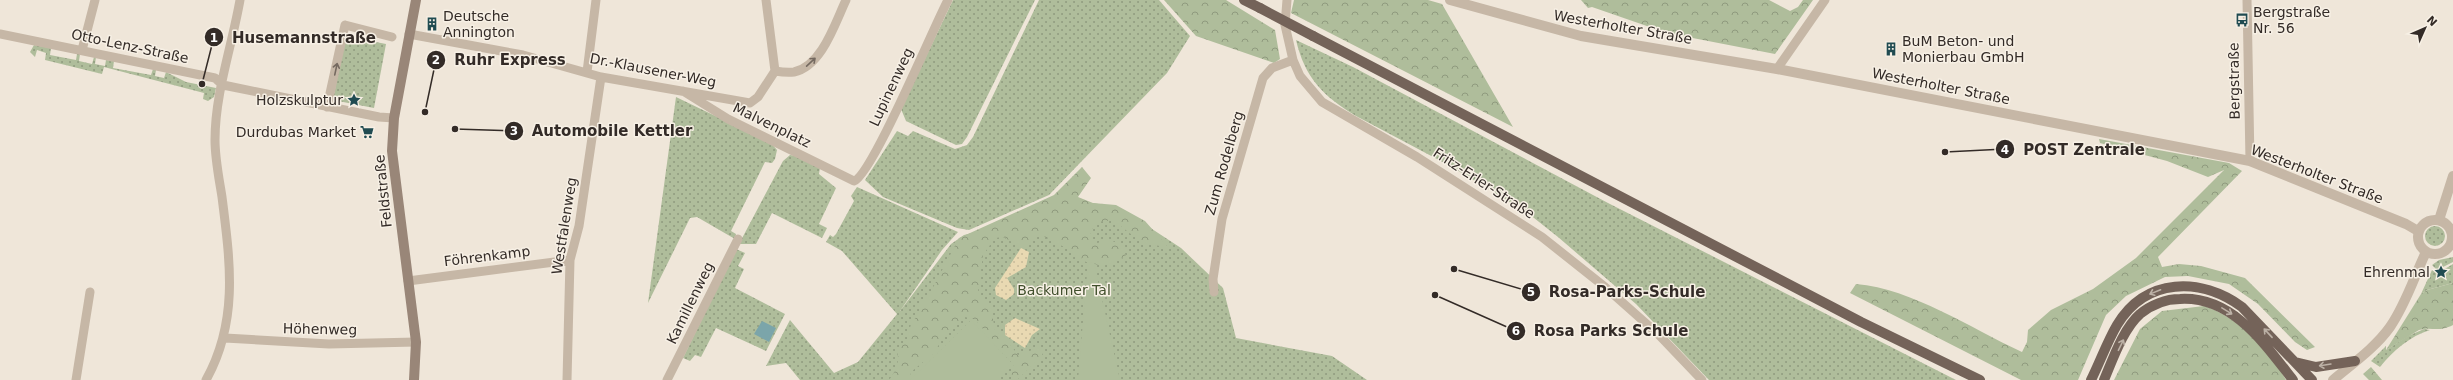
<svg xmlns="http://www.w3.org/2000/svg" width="2453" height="380" font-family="'DejaVu Sans',sans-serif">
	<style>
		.green { fill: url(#green-dots) }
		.forest { fill: url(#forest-crowns) }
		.sand { fill: url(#sand-dots) }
		.pitch { fill: #afbd9b }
		.water { fill: #7ba5aa }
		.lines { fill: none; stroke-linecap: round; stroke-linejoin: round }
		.minor { stroke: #c6b7a6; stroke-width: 9 }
		.tertiary { stroke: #c6b7a6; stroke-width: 10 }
		.secondary { stroke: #998678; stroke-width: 10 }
		.primary { stroke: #746359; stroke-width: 10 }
		.primary-bridge { stroke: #746359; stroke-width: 10 }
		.oneway { stroke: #756a60 }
		.oneway2 { stroke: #bcb1a6 }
		.labels { text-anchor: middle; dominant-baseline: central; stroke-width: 3; stroke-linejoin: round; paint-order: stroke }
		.poi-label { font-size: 14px; fill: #332b27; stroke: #f7f0e5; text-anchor: start }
		.street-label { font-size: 14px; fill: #332b27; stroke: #f7f0e5 }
		.park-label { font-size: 14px; fill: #404f2c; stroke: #f7f0e5 }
		.leader { fill: none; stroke: #332b27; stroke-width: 1.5 }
		.callout-dot { fill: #332b27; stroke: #f7f0e5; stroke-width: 1.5 }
		.mark-label { font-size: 12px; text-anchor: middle; font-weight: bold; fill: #fff }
		.callout-label { font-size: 15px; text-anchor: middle; font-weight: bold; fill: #332b27; stroke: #f7f0e5; stroke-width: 3; stroke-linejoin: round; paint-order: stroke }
	</style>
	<defs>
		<pattern id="green-dots" width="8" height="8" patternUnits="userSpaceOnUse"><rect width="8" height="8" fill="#afbd9b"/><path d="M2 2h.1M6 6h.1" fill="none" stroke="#8f9a7e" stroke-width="1.8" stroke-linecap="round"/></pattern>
		<pattern id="forest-crowns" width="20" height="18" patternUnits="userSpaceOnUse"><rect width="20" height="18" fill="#afbd9b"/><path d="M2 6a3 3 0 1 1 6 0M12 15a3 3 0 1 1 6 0" fill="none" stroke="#8f9a7e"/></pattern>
		<pattern id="sand-dots" width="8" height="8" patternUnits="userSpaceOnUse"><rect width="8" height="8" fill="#e9d9b2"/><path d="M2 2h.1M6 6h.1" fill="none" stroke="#c8ba99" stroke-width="1.8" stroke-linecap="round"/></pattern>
	</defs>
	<rect width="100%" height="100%" fill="#efe6d9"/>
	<path class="green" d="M953,0H1035L967,137L962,144L956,145L906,121L901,109Z
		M1039,0H1159L1190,36L1167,73L1049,195L969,230L957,228L883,197L865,180L897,131L908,136L913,131L955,149L967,145L973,137Z
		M345,36L386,44L374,108L333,100Z
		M1296,40L1353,67L1608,203L1956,380H1709L1636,304L1558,237L1529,214L1452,167L1356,116C1323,96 1305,78 1296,40Z
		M34,45L51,48L50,55L76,60L77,54H80L79,61L92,64L94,57H96L95,64L105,66L106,60L114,61L113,68L151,75L153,69L156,70L155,76L164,78L166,72L186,82L216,88L214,97L208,101L203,99L204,93L104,67L102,74L45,60L46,53L37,50L35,57L30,52Z
		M676,97L771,143L777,150L775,159L772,163L765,162L731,231L736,234L735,239L697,217L690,218L648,303Z
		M790,155L796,156L820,168L819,174L836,188L819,224L827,228L822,238L772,213L756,244H739L783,161Z
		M857,187L958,232L942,250L900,311L951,244L964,235L1093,203L1120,208L1181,248L1223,288L1236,338L1332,356L1367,380H800L786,363L766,366L790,320L834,373L858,362L897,314L842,251L826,242L830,235L833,237L836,234L854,201L851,196Z
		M2425 236a10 10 0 1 1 20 0a10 10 0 1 1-20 0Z
		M736,249L745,253L738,266L744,269L735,288L785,314L766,351L716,328L701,357L695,355L690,361L683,358Z
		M2453,257V262L2437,270L2432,265L2439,260Z
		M2453,264V283L2427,290L2421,294L2432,270L2438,273Z
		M2424,329L2430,330C2410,336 2393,351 2380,367L2371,361L2386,346V350L2408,336Z"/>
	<path class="forest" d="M1164,0H1226L1275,30L1280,59L1274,63L1196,36Z
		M1294,0H1428L1442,4L1513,127L1291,13Z
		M1581,0H1769L1790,11L1798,7L1803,0H1813L1775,54L1667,33L1592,7L1588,8Z
		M2099,139L2229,163L2242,171L2158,257L2162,267L2179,264L2201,266L2245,278L2315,347L2307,350L2295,342L2258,304L2229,284L2188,276L2165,277L2126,296L2106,315L2078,380H2021L1850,293L1856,284C1913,289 1970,328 2022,352L2027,342L2028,330L2051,310L2093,289L2136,258L2224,170L2208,177L2167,161L2100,143Z
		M1082,167L1091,178L1078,197L1093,203L1116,205L1145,221L1169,248L1141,242L1113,220L1099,222L1090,231L1094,244L1108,240L1122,244L1126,257L1103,266L1086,262L1068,249L1037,233L1027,248H1023L1003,237L995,238L983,255L978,292L990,304L995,330L1006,339L1018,355L1038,348L1045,349L1041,357L1017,380H1013L1011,372L1014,363L974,319L965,317L944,336L934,353L911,372L910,380H889C896,371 901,360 896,349L906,343L911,324L919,313V302L928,297L959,238L1054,195Z
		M2453,283V325C2437,333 2432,326 2419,330L2386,350L2421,294L2427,290Z
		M2204,306C2238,317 2269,349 2286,380H2114L2140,329L2162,311Z
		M2371,367L2382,380H2369L2363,374Z"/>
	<path class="sand" d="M1021,248L1029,252L1026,267L1007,278L1014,289V294L1006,300L996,295L995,288Z
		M1015,318L1040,329L1032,335L1025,348L1005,335V325Z"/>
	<path class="pitch" d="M1088,262L1094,263L1120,380H1078Z
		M971,320L1012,363L995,380H910Z"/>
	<path class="water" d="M762,321L776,328L769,342L754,334Z"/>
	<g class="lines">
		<path class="minor" d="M1287,0L1285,25L1293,60L1300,76L1322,102L1417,157L1542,237L1605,287L1658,334L1702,380
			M2247,0L2250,161
			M0,34L215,78L223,85L379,117L394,118
			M409,34L523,55L601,77L750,103L758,97L775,71L766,0
			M82,50L95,0
			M1777,69L1825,0
			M775,71C781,72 787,73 794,72C822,66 835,23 846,0
			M587,72L596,0
			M683,91L728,119L854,181C872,175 934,26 948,0
			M327,107L345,25L392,37
			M408,281L570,260
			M1214,292L1213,279L1222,219L1263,78L1272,68L1293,60
			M225,338L329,344L416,342
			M76,380L90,292
			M206,380C239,321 230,261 222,197C219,178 215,159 215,140C215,93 232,46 240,0
			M567,380L570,260L579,226L601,77
			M667,380L738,239"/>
		<path class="tertiary" d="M1450,0L1581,36L1777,69L2250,161L2406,224L2418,231
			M2418 237a17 17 0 1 1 34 0a17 17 0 1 1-34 0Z
			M2439,220L2453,176
			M2333,380C2352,364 2375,348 2390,327C2406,304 2414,277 2426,252"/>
		<path class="secondary" d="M414,380L416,342L392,151L394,118L416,0"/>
		<path class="primary" d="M1244,0L1260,8
			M1313,36L1861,322L1980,380
			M2295,362L2316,367L2355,361
			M2091,380C2100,362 2107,342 2117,325C2146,277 2201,277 2242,307L2312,380
			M2104,380C2113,359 2123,329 2140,314C2151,305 2166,299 2180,299C2232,296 2264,343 2293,380"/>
		<path class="primary-bridge" d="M1260,8L1313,36"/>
	</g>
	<defs><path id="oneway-shaft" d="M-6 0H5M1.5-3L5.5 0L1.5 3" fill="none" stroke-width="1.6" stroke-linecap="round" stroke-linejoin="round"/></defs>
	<g class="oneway">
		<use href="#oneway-shaft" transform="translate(811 62) rotate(-43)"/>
		<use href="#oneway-shaft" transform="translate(336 69) rotate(-78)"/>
	</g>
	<g class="oneway2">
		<use href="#oneway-shaft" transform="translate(2155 292) rotate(158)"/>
		<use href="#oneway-shaft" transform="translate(2227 311) rotate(31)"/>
		<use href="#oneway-shaft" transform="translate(2268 333) rotate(-133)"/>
		<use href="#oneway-shaft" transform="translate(2121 345) rotate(-64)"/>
		<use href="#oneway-shaft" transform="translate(2325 365) rotate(171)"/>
	</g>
	<defs>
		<g id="bus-bare" transform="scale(1.08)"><path d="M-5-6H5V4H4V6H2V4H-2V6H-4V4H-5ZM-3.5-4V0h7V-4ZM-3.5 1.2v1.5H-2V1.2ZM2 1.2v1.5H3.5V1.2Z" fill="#204b51" stroke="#f7f0e5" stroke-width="2.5" paint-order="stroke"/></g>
		<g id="building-bare" transform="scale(1.08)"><path d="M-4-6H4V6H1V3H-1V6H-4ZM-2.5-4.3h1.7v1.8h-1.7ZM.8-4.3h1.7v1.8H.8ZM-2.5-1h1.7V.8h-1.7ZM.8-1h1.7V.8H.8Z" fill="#204b51" stroke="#f7f0e5" stroke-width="2.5" paint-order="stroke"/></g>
		<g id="sight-bare" transform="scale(1.08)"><path d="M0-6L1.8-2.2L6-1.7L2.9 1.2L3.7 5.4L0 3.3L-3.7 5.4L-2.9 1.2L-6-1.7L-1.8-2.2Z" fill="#204b51" stroke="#f7f0e5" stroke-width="2.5" paint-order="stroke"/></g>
		<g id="supermarket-bare" transform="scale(1.08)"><path d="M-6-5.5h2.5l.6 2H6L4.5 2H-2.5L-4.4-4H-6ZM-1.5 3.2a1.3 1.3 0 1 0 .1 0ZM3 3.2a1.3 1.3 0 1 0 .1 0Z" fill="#204b51" stroke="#f7f0e5" stroke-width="2.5" paint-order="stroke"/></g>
	</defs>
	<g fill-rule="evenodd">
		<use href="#bus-bare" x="2242" y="20"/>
		<use href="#building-bare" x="432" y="24"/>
		<use href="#building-bare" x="1891" y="49"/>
		<use href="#sight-bare" x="354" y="100"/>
		<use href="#supermarket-bare" x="367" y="132"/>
		<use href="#sight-bare" x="2441" y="272"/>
	</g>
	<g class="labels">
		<g class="poi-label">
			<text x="2253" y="12">Bergstraße<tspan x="2253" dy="16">Nr. 56</tspan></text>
			<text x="443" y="16">Deutsche<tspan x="443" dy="16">Annington</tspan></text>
			<text x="1902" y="41">BuM Beton- und<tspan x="1902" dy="16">Monierbau GmbH</tspan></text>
			<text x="343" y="100" text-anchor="end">Holzskulptur</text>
			<text x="356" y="132" text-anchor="end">Durdubas Market</text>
			<text x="2430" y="272" text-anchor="end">Ehrenmal</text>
		</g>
		<g class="street-label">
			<text transform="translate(1623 27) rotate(10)">Westerholter Straße</text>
			<text transform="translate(130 46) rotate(12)">Otto-Lenz-Straße</text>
			<text transform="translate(653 70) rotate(11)">Dr.-Klausener-Weg</text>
			<text transform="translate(2234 81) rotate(-91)">Bergstraße</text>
			<text transform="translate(1941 86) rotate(11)">Westerholter Straße</text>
			<text transform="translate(891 87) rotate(-65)">Lupinenweg</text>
			<text transform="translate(772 125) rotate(26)">Malvenplatz</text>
			<text transform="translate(1224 163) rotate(-74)">Zum Rodelberg</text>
			<text transform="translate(2317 174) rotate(21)">Westerholter Straße</text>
			<text transform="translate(1484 183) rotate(33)">Fritz-Erler-Straße</text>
			<text transform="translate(383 191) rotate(-96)">Feldstraße</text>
			<text transform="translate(564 226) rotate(-81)">Westfalenweg</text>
			<text transform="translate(487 256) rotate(-7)">Föhrenkamp</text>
			<text transform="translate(690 303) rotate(-64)">Kamillenweg</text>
			<text transform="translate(320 329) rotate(1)">Höhenweg</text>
		</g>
		<g class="park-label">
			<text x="1064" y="290">Backumer Tal</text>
		</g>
	</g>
	<path class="leader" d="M202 84L214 37M425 112L436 60M455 129L514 131M1945 152L2005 149M1454 269L1531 292M1435 295L1516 331"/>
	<g class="callout-dot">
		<circle cx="202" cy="84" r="4"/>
		<circle cx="425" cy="112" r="4"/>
		<circle cx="455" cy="129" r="4"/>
		<circle cx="1945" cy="152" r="4"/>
		<circle cx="1454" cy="269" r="4"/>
		<circle cx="1435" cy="295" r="4"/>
		<circle cx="214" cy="37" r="10"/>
		<circle cx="436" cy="60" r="10"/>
		<circle cx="514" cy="131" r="10"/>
		<circle cx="2005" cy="149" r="10"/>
		<circle cx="1531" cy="292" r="10"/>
		<circle cx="1516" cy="331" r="10"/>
	</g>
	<g class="mark-label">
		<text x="214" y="42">1</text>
		<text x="436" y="64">2</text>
		<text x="514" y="135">3</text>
		<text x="2005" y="154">4</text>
		<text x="1531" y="296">5</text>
		<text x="1516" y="335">6</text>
	</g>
	<g class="callout-label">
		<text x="304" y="43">Husemannstraße</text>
		<text x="510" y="65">Ruhr Express</text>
		<text x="612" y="136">Automobile Kettler</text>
		<text x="2084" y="155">POST Zentrale</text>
		<text x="1627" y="297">Rosa-Parks-Schule</text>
		<text x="1611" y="336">Rosa Parks Schule</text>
	</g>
	<g transform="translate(2425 28) rotate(45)" stroke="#f7f0e5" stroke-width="3" paint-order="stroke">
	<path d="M0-3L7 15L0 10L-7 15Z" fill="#332b27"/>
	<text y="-6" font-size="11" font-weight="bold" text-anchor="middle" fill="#332b27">N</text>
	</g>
</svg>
